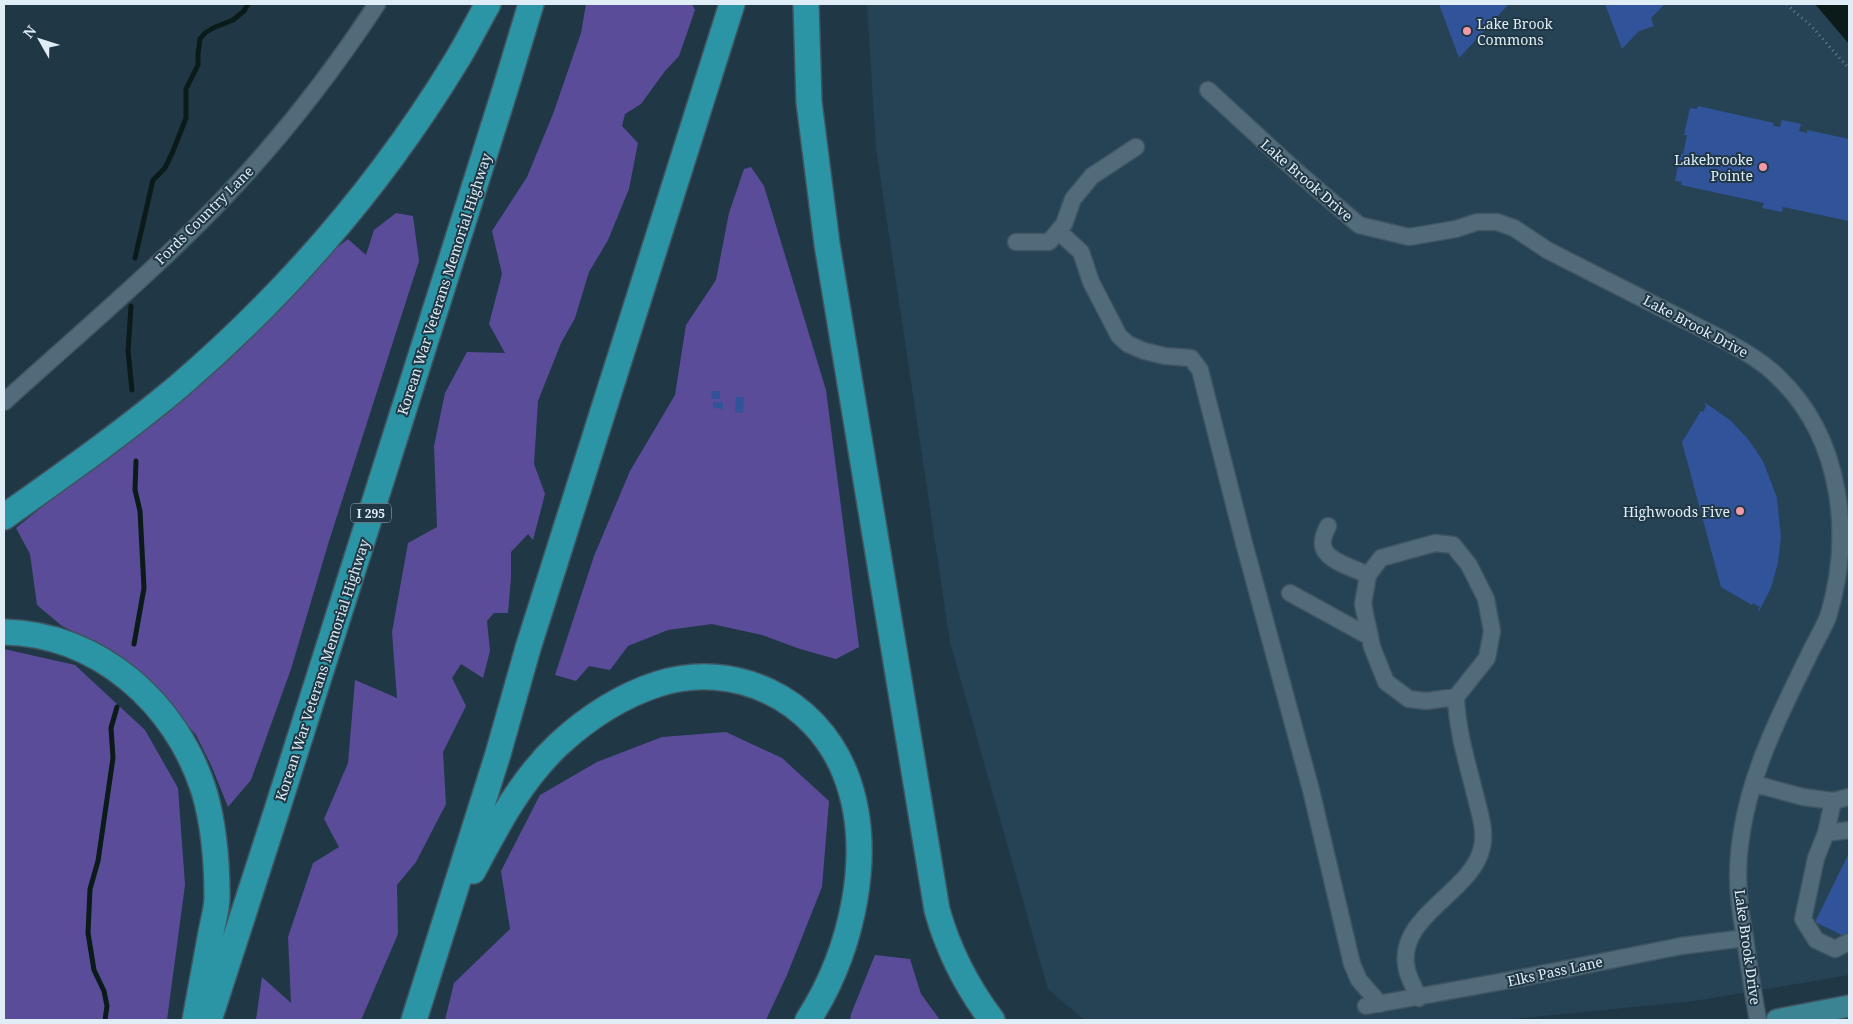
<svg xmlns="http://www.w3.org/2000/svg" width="1853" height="1024" font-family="'Noto Serif',serif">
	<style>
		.built { fill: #254355 }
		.forest { fill: #5b4c9a }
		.water { fill: #0a1b19 }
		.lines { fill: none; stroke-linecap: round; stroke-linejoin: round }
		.stream { stroke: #0a1b19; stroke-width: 5 }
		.building { fill: #31539a }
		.minor-casing { stroke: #3f5460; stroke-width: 19 }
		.major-casing { stroke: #3f5460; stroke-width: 24 }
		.highway-casing { stroke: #3f5460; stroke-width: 28 }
		.path { stroke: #6a7e8a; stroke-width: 3; stroke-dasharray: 1 4; stroke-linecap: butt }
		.minor { stroke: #526b7b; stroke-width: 16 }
		.major { stroke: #3b8494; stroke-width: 21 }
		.highway { stroke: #2c95a5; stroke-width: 25 }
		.poi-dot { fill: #f39aa9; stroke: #203745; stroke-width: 2 }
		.labels { text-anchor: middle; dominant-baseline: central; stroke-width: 4; stroke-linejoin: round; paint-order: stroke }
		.shield { fill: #203745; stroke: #a6b6c2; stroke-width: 1 }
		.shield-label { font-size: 12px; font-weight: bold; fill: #dfedf7 }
		.poi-label { font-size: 14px; fill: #dfedf7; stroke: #203745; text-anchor: end }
		.street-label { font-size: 14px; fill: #dfedf7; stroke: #203745 }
	</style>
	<rect width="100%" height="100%" fill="#203745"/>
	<path class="built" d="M867,4H1849V975L1694,1001L1504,1020H1084L1048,989L950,642L876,148Z"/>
	<path class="forest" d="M586,4H692L695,10L679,56L665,71L641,104L625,114L622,126L638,143L629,189L608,240L589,272L575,318L561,343L538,401L534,464L545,494L533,540L528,534L511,552V578L508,613H494L487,621L490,651L483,678L461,664L452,678L466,706L443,752L446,804L416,862L397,885L398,934L361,1020H256L262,977L291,1003L288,937L313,863L339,847L324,819L348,763L355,680L397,698L392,632L408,543L437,527L434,446L445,393L467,352L505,353L489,324L502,274L492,231L527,177L553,114L581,33Z
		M751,167L764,186L826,390L859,647L836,659L800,649L762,635L712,624L668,630L628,646L610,670L589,666L576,681L555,675L594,556L630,471L675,395L686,325L716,280L729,213L744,169Z
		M396,213L413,216L419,261L329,541L291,669L251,780L228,807L211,765L196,735L154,687L112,651L62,626L37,605L30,554L16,528L165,407L320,261L348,239L366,255L374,230Z
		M4,649L75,665L145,730L178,788L185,885L167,1020H4Z
		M726,732L782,758L829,801L822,887L787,975L766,1020H445L454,983L510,929L501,871L540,795L597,762L662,737Z
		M875,955L910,959L921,994L940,1020H850L851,1014Z"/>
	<path class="water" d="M1815,4H1849V44Z"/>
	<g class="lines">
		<path class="stream" d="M135,258L153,180L165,168L173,151L186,118V89L198,65V54L200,39L205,33L213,28L233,20L244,11L248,4
			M131,306L128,351L132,390
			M134,644L144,588L140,511L135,490L136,461
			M105,1020L107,1006L104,991L94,970L88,933L90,889L98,861L113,758L111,728L117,707"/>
	</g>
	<path class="building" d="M1439,4H1509L1459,58Z
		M1605,4H1665L1651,18L1654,26L1639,31L1622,49Z
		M1698,106L1774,123L1773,126L1780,127L1782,120L1801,124L1799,131L1807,133V130L1849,139V221L1783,207L1782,212L1762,208L1764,203L1681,185L1682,182L1675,181L1680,154H1683L1687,135H1684L1690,108L1697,109Z
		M711,391H720V399H712Z
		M736,397H744L743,413L735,412Z
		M713,402H723V409L713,408Z
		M1704,402L1730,420L1748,439L1763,461L1777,498L1781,537L1778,563L1771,588L1759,611L1758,609L1760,607L1753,603L1752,605L1721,587L1682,442L1701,411L1703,412L1706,406Z
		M1849,853V936L1848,938L1815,922Z"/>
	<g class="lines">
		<g class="minor-casing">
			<path id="minor" d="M1208,90L1296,171L1359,225L1409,237L1456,229L1477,222H1497L1514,228L1547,250L1722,339C1742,350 1762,361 1778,377C1842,438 1853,536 1828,617C1822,631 1814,644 1808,657C1783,708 1757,759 1745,815C1741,834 1738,855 1738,875C1738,896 1741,917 1745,938C1749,966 1753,993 1758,1020
				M1058,231L1081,252L1091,282L1119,336L1128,344L1144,351L1165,356L1191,358L1200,370L1244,543L1311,790L1352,964L1359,980L1380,1004
				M1016,242H1049L1064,224L1073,199L1092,176L1136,147
				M4,402C82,331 164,263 236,185C288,129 335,68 377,4
				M1328,526C1326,530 1323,536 1323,541C1320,560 1354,568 1368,575
				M1290,593L1370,637
				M1755,784L1803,797L1833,801L1849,797
				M1833,801L1826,833L1816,858L1803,919L1816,940L1835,949L1849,942
				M1826,833L1849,830
				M1419,998C1415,989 1409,979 1407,970C1394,916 1473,893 1482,847C1486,830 1479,811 1475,794C1467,762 1457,730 1456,697L1487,658L1492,631L1486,599L1469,565L1453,545L1435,543L1381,558L1368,575L1363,604L1372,647L1386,682L1409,699L1426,701L1456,697
				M1366,1006L1521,978L1681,946L1745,938"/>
		</g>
		<g class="major-casing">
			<path id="major" d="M1777,1020L1849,1006"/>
		</g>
		<g class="highway-casing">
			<path id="highway" d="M806,4L809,102L827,244L937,910C948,949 967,987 992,1020
				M4,517C63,475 123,433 179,386C286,294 381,184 455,63C467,44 477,23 488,4
				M4,632C99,634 176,703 204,791C214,825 217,862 217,897C217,910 212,925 210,938C205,965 200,993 195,1020
				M473,871C497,826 520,781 558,745C586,719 621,696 658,684C734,660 815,698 845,773C876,851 852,952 808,1020
				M209,1020L276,813L505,90L531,4
				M414,1020L498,754L528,648L732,4"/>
		</g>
		<path class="path" d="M1787,4C1795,14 1805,19 1813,28C1825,41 1836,55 1849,68"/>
		<use href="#minor" class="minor"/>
		<use href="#major" class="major"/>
		<use href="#highway" class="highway"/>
	</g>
	<g class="poi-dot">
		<circle cx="1467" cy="31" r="5"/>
		<circle cx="1763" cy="167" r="5"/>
		<circle cx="1740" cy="511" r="5"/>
	</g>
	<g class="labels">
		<rect class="shield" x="351" y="503.5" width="40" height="19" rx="4"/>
		<g class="shield-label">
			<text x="371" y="513">I 295</text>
		</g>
		<g class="poi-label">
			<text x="1477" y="23" text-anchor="start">Lake Brook<tspan x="1477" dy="16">Commons</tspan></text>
			<text x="1753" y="159">Lakebrooke<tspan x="1753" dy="16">Pointe</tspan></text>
			<text x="1730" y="511">Highwoods Five</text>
		</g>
		<g class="street-label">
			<text transform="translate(1307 180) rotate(41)">Lake Brook Drive</text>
			<text transform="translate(204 215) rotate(-45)">Fords Country Lane</text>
			<text transform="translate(444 284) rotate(-72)">Korean War Veterans Memorial Highway</text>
			<text transform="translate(1696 326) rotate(28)">Lake Brook Drive</text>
			<text transform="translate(322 670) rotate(-72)">Korean War Veterans Memorial Highway</text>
			<text transform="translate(1748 947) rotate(82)">Lake Brook Drive</text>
			<text transform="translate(1555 971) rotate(-12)">Elks Pass Lane</text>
		</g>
	</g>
	<rect width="1853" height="1024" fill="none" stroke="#dfedf7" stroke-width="10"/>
	<g transform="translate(40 40) rotate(309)" stroke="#203745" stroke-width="4" paint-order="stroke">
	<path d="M0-4L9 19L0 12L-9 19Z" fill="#dfedf7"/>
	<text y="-8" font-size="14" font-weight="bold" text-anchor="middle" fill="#dfedf7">N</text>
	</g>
</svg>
